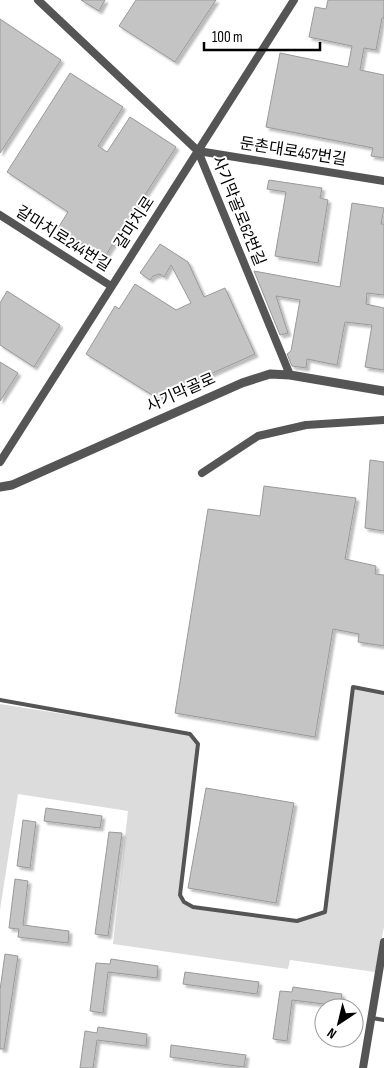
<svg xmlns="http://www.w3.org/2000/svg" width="384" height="1068" font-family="'Sofia Sans Condensed','Noto Sans KR',sans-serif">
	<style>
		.green { fill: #dcdcdc }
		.building { fill: #c4c4c4; stroke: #999; filter: url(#shadow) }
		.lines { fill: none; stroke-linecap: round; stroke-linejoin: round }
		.service { stroke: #555; stroke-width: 4 }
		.minor { stroke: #555; stroke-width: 8 }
		.tertiary { stroke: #555; stroke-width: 9 }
		.labels { text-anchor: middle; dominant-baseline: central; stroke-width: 4; stroke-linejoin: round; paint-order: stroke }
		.street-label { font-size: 16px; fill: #000; stroke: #fff }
	</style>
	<defs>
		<filter id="shadow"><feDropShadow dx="3" dy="3" stdDeviation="1" flood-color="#0004"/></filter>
	</defs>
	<rect width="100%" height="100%" fill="#fff"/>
	<path class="green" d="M353,687L384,693V927L375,972L290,960L288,969L113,944L128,811L18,794L0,910V704L190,734L198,744L180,895L184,902L193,907L297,921L325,912Z"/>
	<path class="building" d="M81,0H105L99,11Z
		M136,0H216L175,62L119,26Z
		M328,0H384V18H382L376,50L364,48L360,70L384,75V158L371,156L373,148L266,127L280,53L348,67L352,46L309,37L315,7L326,9Z
		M0,19L61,60L0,153Z
		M70,73L123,107L98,146L107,152L130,117L176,147L104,258L58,228L68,212L7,172Z
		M269,180L322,188L320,198L328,200L318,263L275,256L286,192L267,189Z
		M352,203L384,208L381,224H384V295L367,293L366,304L384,308V370L365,367L372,325L345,322L337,365L307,359L306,368L292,366L287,354L291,351L300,300L276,296L288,333L280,335L254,271L340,287Z
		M160,244L188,262L204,297L225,288L255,354L157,398L86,354L115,306L119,309L135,284L176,310L191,303L171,265L164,277L160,274L153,276L150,280L140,273Z
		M7,291L60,325L34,367L0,345V303Z
		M0,362L18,373L0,401Z
		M370,460L384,462V531L365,528Z
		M264,486L356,498L345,559L376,566L375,574L384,575V646L358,642L359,634L333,629L315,737L175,713L208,509L260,516Z
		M206,788L294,803L276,903L188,888Z
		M46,808L102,816L100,828L44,821Z
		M23,820L36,822L30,868L17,866Z
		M109,832L122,833L108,936L95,934Z
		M15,879L28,881L23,925L69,931L68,943L18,937L19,929L9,928Z
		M5,954L18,956L4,1049H0V990Z
		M111,959L158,966L157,978L108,972L103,1013L90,1011L96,963L110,964Z
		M185,972L259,982L257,994L183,984Z
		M293,987L342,994L340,1006L292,1000L287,1041L273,1039L280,991L292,992Z
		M98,1027L147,1034L146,1046L97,1040L93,1068H80L85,1031L97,1033Z
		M171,1045L246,1055L244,1067L170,1057Z"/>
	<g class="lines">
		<path class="service" d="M0,700L190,734L198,744L180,895L184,902L193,907L297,921L325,912L353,687L384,693
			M372,1018L384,1020"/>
		<path class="minor" d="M38,0L198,151L290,375
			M198,151L384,181
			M0,215L111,286
			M0,462L294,0
			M202,473L258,436L306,425L384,420
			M363,1068L384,942"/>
		<path class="tertiary" d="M0,487L12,485L242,383L270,374L290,375L384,391"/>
	</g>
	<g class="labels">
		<g class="street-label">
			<text transform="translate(293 152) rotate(9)">둔촌대로457번길</text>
			<text transform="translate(238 211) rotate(68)">사기막골로62번길</text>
			<text transform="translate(135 223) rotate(-57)">갈마치로</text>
			<text transform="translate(63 239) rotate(32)">갈마치로244번길</text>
			<text transform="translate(181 393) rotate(-24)">사기막골로</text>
		</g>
	</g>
	<g transform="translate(339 1023) rotate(215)"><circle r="24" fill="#ffffff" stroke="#999999"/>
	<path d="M0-4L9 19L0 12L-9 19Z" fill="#000000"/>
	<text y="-8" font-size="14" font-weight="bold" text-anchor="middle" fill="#000000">N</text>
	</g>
	<path d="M204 42v8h116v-8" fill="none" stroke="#000000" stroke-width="2.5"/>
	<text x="212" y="42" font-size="15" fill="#000000" stroke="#ffffff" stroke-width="4" paint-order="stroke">100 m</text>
</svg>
